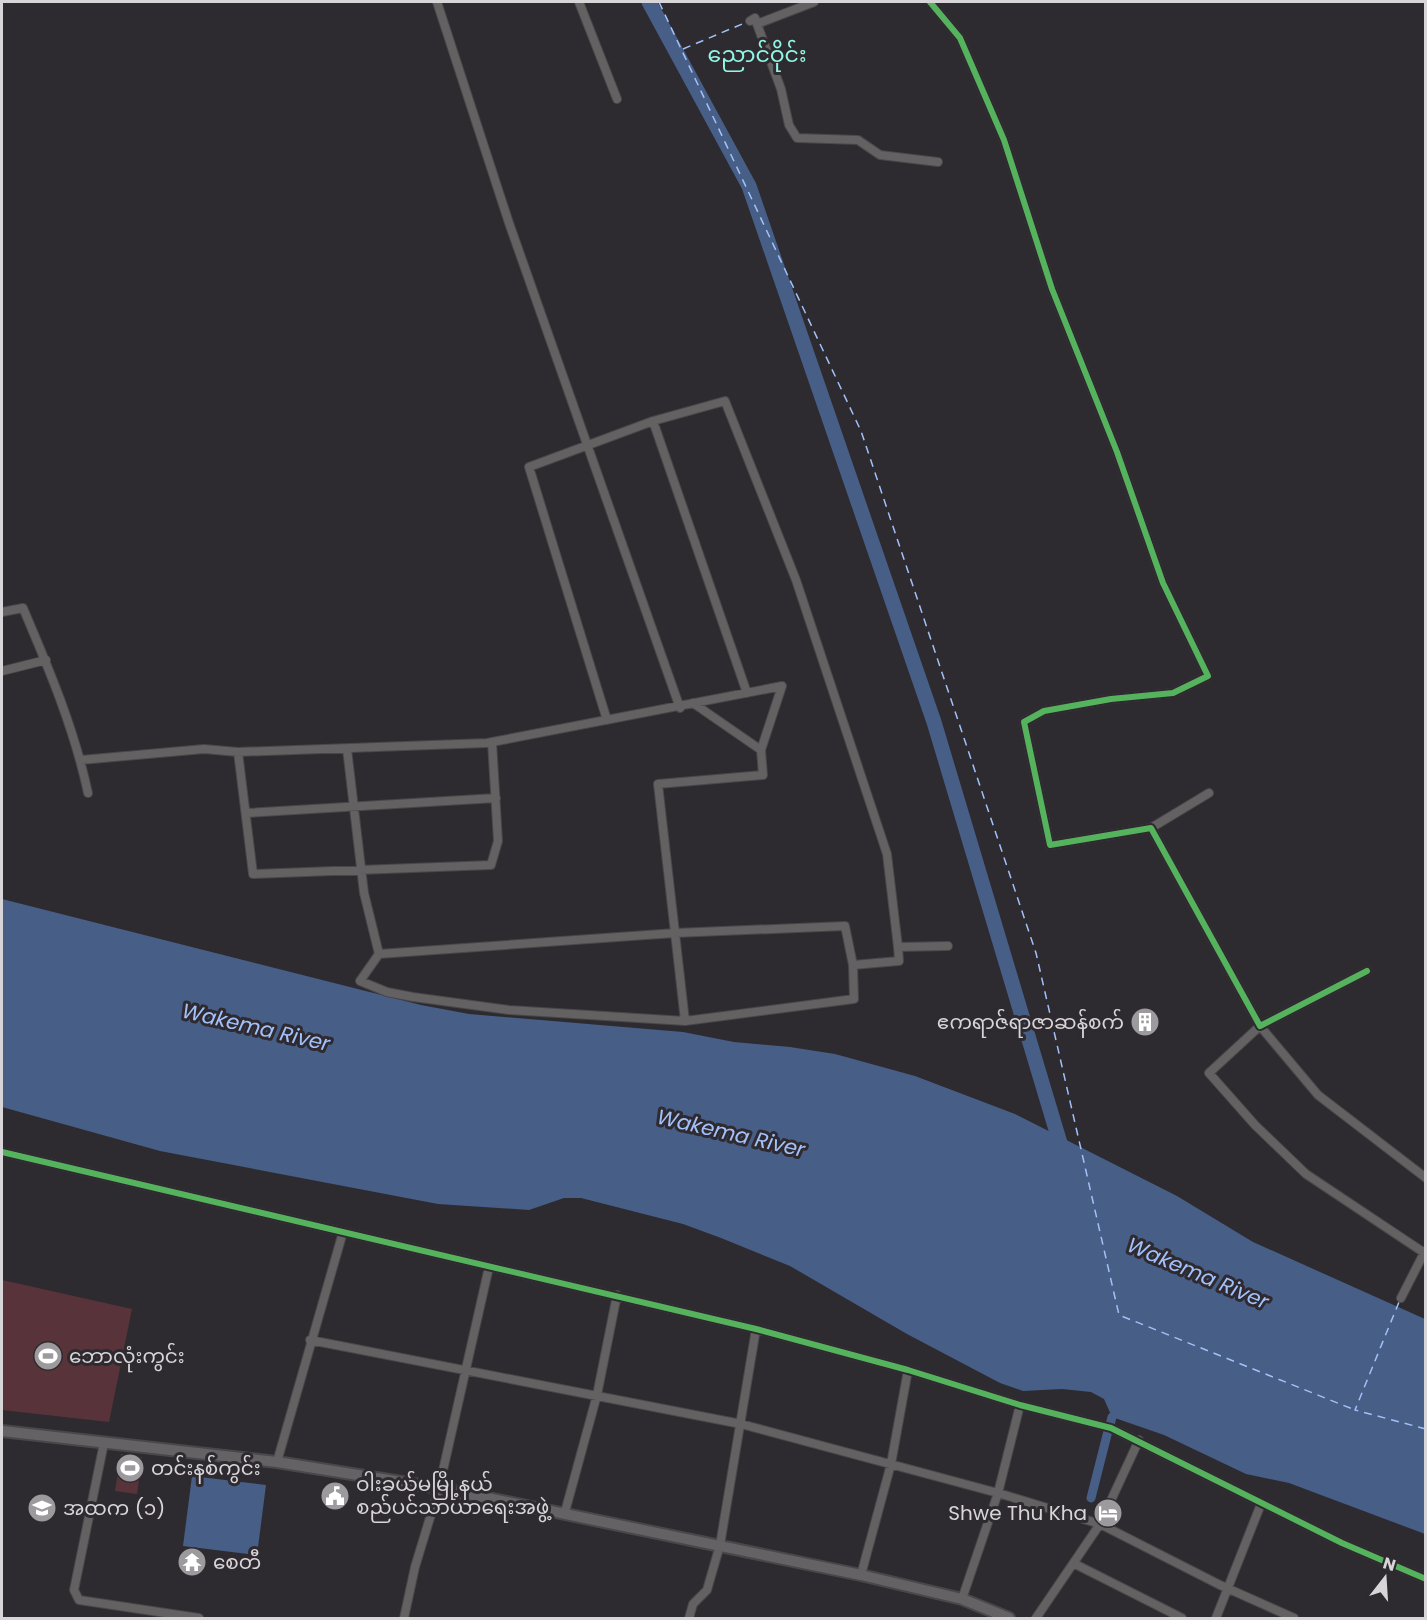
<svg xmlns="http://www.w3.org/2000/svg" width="1427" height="1620" font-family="Poppins,'Noto Sans Myanmar',sans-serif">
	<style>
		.green { fill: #58343a }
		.water { fill: #475e87 }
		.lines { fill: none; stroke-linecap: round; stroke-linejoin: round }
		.canal { stroke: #475e87; stroke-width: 9 }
		.river { stroke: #475e87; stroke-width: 15 }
		.ferry { stroke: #a2c1fa; stroke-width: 1.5; stroke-dasharray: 8 6; stroke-linecap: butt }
		.street-casing { stroke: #484749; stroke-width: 10 }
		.secondary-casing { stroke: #484749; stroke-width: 14 }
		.street { stroke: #636162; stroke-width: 8 }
		.secondary { stroke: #646265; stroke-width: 10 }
		.cycleway-casing { stroke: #2e2a30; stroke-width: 10 }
		.cycleway { stroke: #56b35d; stroke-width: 6 }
		.labels { text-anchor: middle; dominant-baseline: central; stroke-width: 6; stroke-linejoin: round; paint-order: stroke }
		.poi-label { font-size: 20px; fill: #d7d5d8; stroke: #2e2a30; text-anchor: start }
		.water-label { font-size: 21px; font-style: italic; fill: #a2c1fa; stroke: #2e2a30 }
		.quarter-label { font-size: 22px; fill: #90f7e5; stroke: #2e2a30 }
	</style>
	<rect width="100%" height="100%" fill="#2d2b2f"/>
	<path class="green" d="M2,1280L132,1309L109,1422L2,1410Z
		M121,1454L142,1457L137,1494L115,1491Z"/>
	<path class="water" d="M2,899L421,1005L469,1014L683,1032L734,1042L790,1047L835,1054L915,1076L1015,1114L1177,1196L1253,1242L1425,1319V1534L1289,1483L1246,1474L1164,1435L1112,1417L1104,1399L1091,1392L1062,1389L1023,1391L1000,1383L907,1334L790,1266L721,1238L683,1224L581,1198H564L529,1210L438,1204L160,1151L2,1107Z
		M192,1476L266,1485L257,1555L183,1546Z"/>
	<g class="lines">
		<path class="canal" d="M1110,1425L1112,1417
			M1091,1498L1108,1431"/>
		<path class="river" d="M649,2L749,186L934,722L1063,1153"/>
		<path class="ferry" d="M659,2L861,431L1036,953L1119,1315L1355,1410
			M683,49L747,22
			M1399,1302L1355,1410L1426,1429"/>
		<g class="street-casing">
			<path id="street" d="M437,2L509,223L680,708
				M579,2L617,99
				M930,2L960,38L1004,140L1052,289L1117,452L1163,583L1208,676L1173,693L1111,699L1044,711L1024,722L1050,845L1151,828L1260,1026L1367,971
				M750,21L755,18L757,24L814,2
				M757,24L781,89L789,125L797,138L858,140L880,155L938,162
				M653,421L747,693
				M2,612L23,608C49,669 74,728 88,793
				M2,671L46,660
				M607,720L529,467L653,421L725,401L796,580L887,854L898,947L948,946
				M347,749L364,893L379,954L360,981L387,992L413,997L509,1010L685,1021L854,999L853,965L845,926L675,933L685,1021
				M238,752L253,874L491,865L498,841L492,742
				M81,760L204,749L238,752L487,743L782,686L761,750
				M247,813L496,798
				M1151,828L1209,793
				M379,954L675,933L658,784L763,775L761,750L693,703
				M853,965L899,961L898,947
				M2,1152L756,1329L908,1370L1020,1405L1111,1428L1342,1543L1426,1579
				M1426,1178L1318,1095L1260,1026L1209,1073L1255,1125L1306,1174L1426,1254
				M1401,1298L1425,1251
				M310,1340L741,1424L998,1493L1100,1524L1220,1585L1294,1618
				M104,1443L74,1590L79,1600L199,1618
				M277,1462L343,1232
				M565,1512L597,1395L617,1295
				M1075,1564L1182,1618
				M861,1575L891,1464L908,1370
				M962,1599L998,1493L1020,1405
				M404,1618L415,1567L439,1488L489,1267
				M689,1618L693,1604L707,1590L720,1545L756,1329
				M1036,1618L1100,1524L1139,1440
				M1216,1618L1261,1504"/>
		</g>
		<g class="secondary-casing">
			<path id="secondary" d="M2,1431L277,1462L439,1488L861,1575L962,1599L1009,1618"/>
		</g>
		<use href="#street" class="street"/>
		<use href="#secondary" class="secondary"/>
		<g class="cycleway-casing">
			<path id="cycleway" d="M930,2L960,38L1004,140L1052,289L1117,452L1163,583L1208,676L1173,693L1111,699L1044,711L1024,722L1050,845L1151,828L1260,1026L1367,971
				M2,1152L756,1329L908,1370L1020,1405L1111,1428L1342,1543L1426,1579"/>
		</g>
		<use href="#cycleway" class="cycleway"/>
	</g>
	<defs>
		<g id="building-disc" transform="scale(1.5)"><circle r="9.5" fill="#9c9a9d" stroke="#2e2a30"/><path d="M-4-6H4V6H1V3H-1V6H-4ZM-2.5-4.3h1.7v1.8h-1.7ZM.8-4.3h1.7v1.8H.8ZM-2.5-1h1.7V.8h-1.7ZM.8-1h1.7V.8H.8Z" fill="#fff"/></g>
		<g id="stadium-disc" transform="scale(1.5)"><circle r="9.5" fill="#9c9a9d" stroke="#2e2a30"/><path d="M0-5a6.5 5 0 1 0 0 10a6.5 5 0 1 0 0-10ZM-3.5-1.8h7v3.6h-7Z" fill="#fff"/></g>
		<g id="civic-disc" transform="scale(1.5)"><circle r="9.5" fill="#9c9a9d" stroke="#2e2a30"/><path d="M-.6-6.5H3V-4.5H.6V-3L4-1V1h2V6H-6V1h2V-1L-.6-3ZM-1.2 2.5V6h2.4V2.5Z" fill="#fff"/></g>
		<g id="school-disc" transform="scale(1.5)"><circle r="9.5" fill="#9c9a9d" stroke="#2e2a30"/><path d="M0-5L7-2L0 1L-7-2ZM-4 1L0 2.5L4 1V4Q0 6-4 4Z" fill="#fff"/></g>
		<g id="hotel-disc" transform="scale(1.5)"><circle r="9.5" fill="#9c9a9d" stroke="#2e2a30"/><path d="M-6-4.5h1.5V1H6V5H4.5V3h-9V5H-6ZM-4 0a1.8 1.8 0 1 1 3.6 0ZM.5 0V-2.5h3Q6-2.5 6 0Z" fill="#fff"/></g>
		<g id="temple-disc" transform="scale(1.5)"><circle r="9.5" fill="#9c9a9d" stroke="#2e2a30"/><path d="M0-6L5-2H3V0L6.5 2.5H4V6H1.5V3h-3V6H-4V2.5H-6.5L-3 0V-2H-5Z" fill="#fff"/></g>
	</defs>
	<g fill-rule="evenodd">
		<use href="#building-disc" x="1145" y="1022"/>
		<use href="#stadium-disc" x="48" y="1356"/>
		<use href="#stadium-disc" x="130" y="1468"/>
		<use href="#civic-disc" x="335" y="1496"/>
		<use href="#school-disc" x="42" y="1508"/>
		<use href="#hotel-disc" x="1108" y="1513"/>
		<use href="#temple-disc" x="192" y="1562"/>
	</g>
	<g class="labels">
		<g class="poi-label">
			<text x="1124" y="1022" text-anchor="end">ဧကရာဇ်ရာဇာဆန်စက်</text>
			<text x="69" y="1356">ဘောလုံးကွင်း</text>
			<text x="151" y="1468">တင်းနစ်ကွင်း</text>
			<text x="356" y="1484">ဝါးခယ်မမြို့နယ်<tspan x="356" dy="23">စည်ပင်သာယာရေးအဖွဲ့</tspan></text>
			<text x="63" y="1508">အထက (၁)</text>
			<text x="1087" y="1513" text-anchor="end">Shwe Thu Kha</text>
			<text x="213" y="1562">စေတီ</text>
		</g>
		<g class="water-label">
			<text transform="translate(256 1027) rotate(13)">Wakema River</text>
			<text transform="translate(731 1133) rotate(13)">Wakema River</text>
			<text transform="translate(1198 1273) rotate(23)">Wakema River</text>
		</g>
		<g class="quarter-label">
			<text x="757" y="54">ညောင်ဝိုင်း</text>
		</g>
	</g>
	<rect width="1427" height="1620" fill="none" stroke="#d7d5d8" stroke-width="6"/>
	<g transform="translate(1385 1578) rotate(17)" stroke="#2e2a30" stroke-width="4.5" paint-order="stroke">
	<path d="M0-4.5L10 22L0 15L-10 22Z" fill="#d7d5d8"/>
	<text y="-9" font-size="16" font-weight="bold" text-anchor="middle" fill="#d7d5d8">N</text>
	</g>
</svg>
